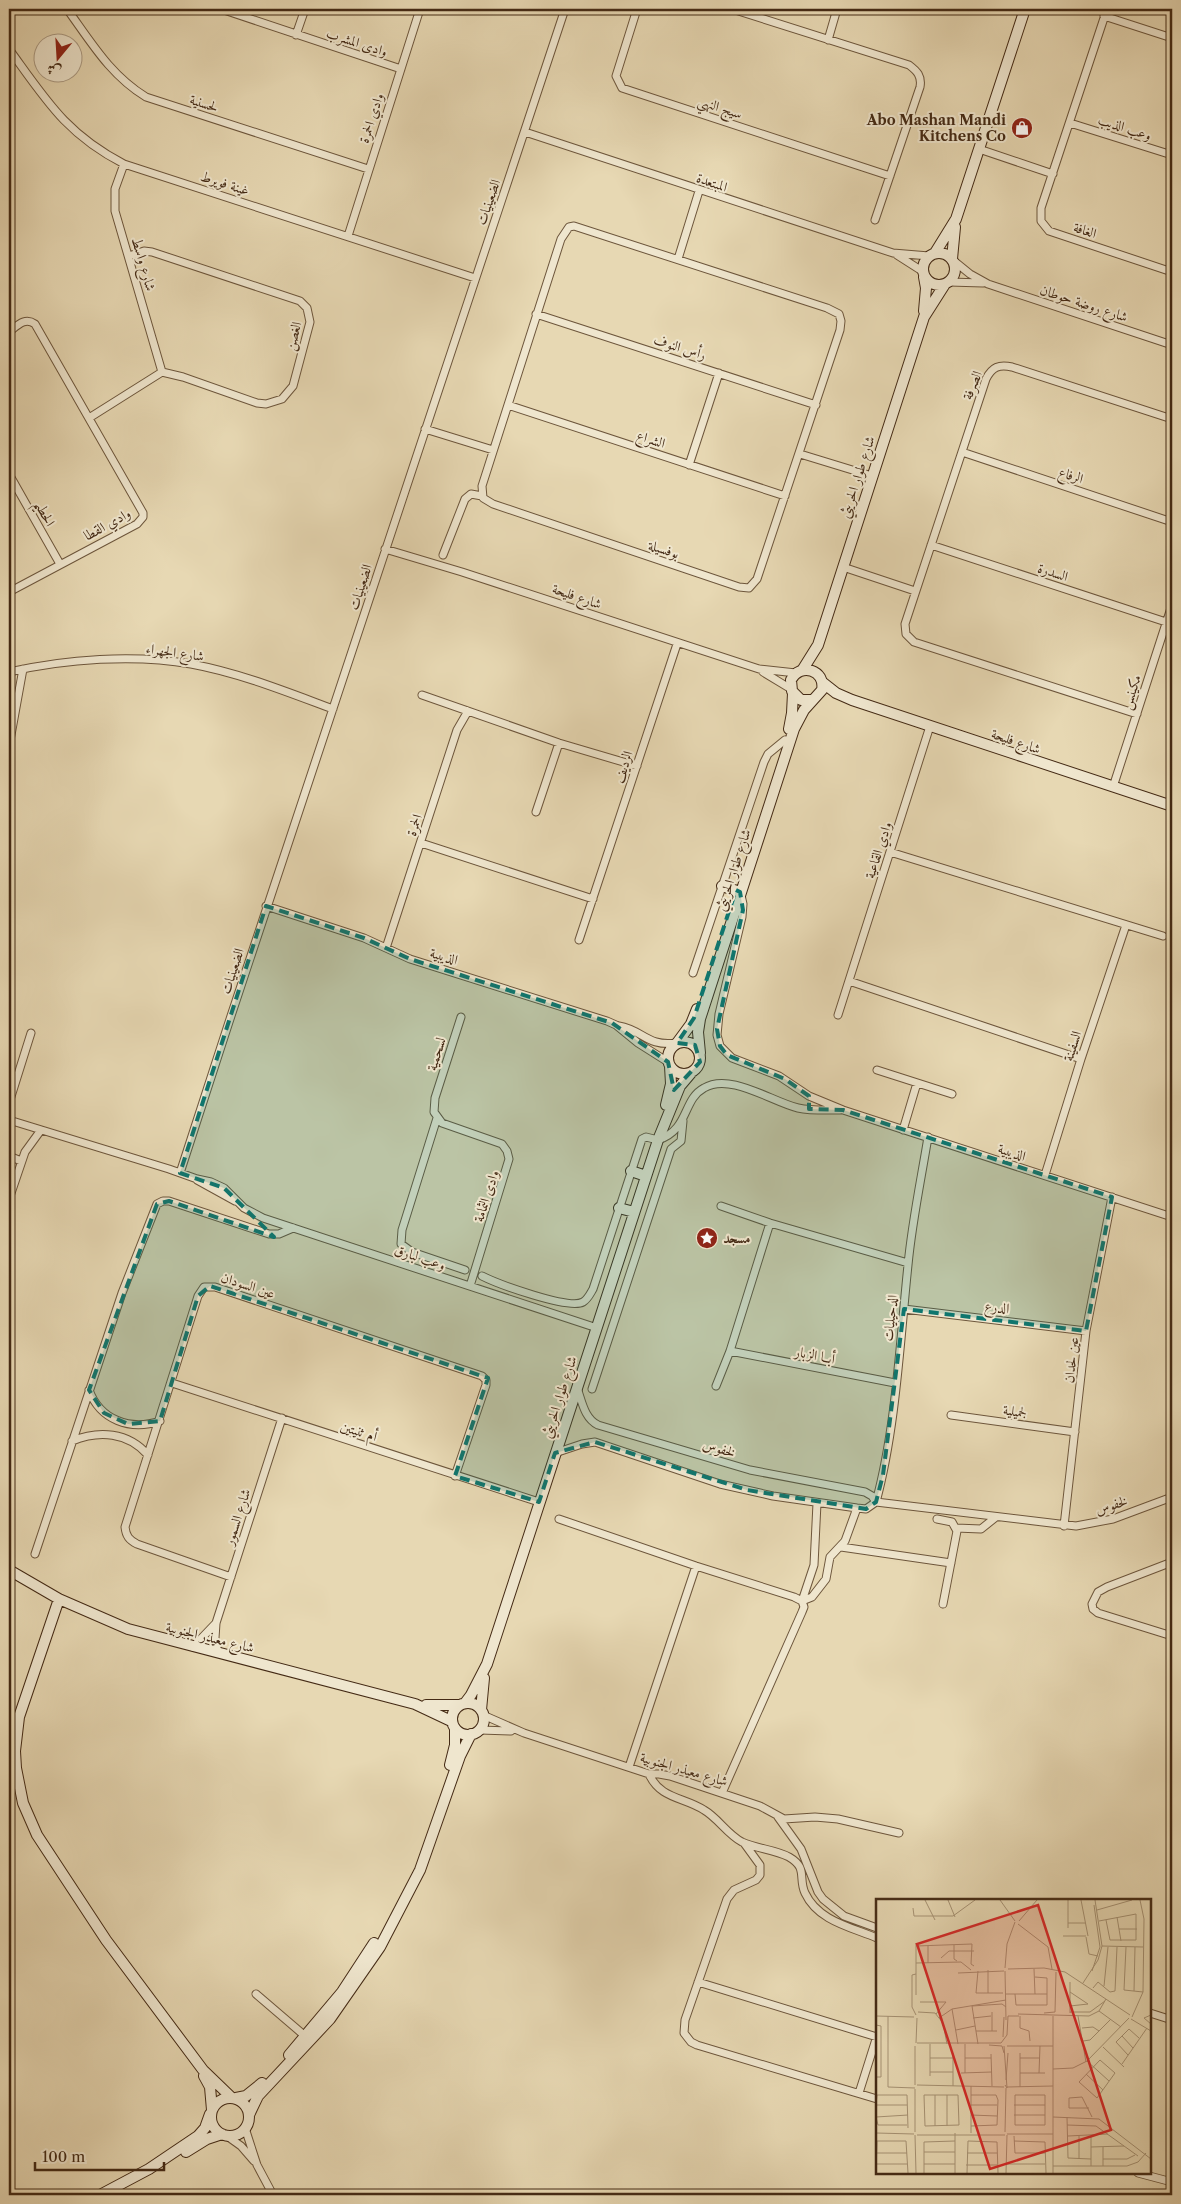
<svg xmlns="http://www.w3.org/2000/svg" width="1181" height="2204" font-family="'Libre Caslon Text',Amiri,serif">
	<style>
		.lines { fill: none; stroke-linecap: round; stroke-linejoin: round }
		.street-casing { stroke: #6d563c; stroke-width: 9 }
		.secondary-casing { stroke: #442a15; stroke-width: 12 }
		.street { stroke: #efe6ce; stroke-width: 7 }
		.secondary { stroke: #efe6ce; stroke-width: 10 }
		.marked { fill: #0f766e; fill-opacity: 0.2; stroke: #0f766e; stroke-width: 4; stroke-dasharray: 10 6; stroke-linejoin: round }
		.labels { text-anchor: middle; dominant-baseline: central; stroke-width: 4; stroke-linejoin: round; paint-order: stroke }
		.street-label { font-size: 14px; fill: #442a15; stroke: #efe6ce }
		.poi-label { font-size: 14px; font-weight: bold; fill: #442a15; stroke: #efe6ce; text-anchor: end }
		.inset-road { fill: none; stroke: #a69274; stroke-width: 1 }
		.view { fill: #d62828; fill-opacity: 0.15; stroke: #d62828; stroke-width: 2.5 }
		.inset-edge { fill: none; stroke: #442a15; stroke-width: 2.5 }
	</style>
	<rect width="100%" height="100%" fill="#e7d8b3"/>
	<filter id="stains"><feTurbulence type="fractalNoise" baseFrequency=".004" numOctaves="4"/><feColorMatrix values="0 0 0 0 .2 0 0 0 0 .09 0 0 0 0 .02 0 0 0 .5 -.17"/></filter>
	<radialGradient id="worn" r=".72"><stop offset=".6" stop-color="#630" stop-opacity="0"/><stop offset="1" stop-color="#630" stop-opacity=".3"/></radialGradient>
	<g class="lines">
		<g class="street-casing">
			<path id="street" d="M67,9C91,42 110,75 146,97L368,169
				M221,9L401,69
				M637,9L616,76L622,88L890,176
				M732,9L909,65C917,71 922,76 920,87L875,220
				M1107,9L1041,208V221L1049,231L1172,272
				M1104,16L1172,38
				M296,35L305,9
				M828,40L837,9
				M9,49C46,100 66,134 124,164L475,278
				M1070,123L1172,155
				M525,132L893,253L929,256
				M979,149L1053,174
				M124,164L115,189V211L162,372
				M574,226L827,308L839,314L841,321L840,330L757,579L749,588L739,587L493,504L483,498L482,486L561,239L569,227Z
				M348,236L420,9
				M897,255L922,271
				M129,256L144,251L152,252L300,301L307,308L310,322L293,386L282,399L266,404L257,403L183,377L162,372
				M678,259L699,191
				M954,261L970,274L988,284L1172,345
				M949,282L983,283
				M536,314L816,405
				M9,332C18,325 25,317 35,324L143,513V517L137,524L9,592
				M508,405L785,496
				M89,418L162,372
				M425,429L493,450
				M962,452L1172,522
				M800,454L872,476
				M689,465L719,373
				M9,474L60,564
				M931,545L1166,622
				M385,549L462,572L759,669L796,673
				M443,555L465,499L471,494L482,496
				M843,567L915,591
				M9,672C66,659 134,654 191,664C240,673 287,692 333,709
				M763,672L791,689
				M422,695L559,743L637,766
				M1137,714L914,642L906,634L905,624L986,379C992,367 999,364 1012,367L1172,419
				M9,746L23,669
				M1113,787L1172,605
				M536,812L559,743
				M421,843L593,899
				M890,852L1163,936
				M741,895L743,904L742,917L719,1014L717,1035L720,1046L732,1058L779,1076L809,1096L843,1110L1172,1217
				M266,906L364,938L410,959L607,1021L616,1025L638,1043L668,1062
				M579,940L677,644
				M386,948L457,730L468,711
				M693,973L764,762L768,754L785,740
				M849,981L1081,1059
				M838,1015L930,726
				M461,1017L435,1098L434,1112L442,1123L502,1144L507,1151L509,1159L470,1286
				M619,1026C643,1030 647,1047 676,1043
				M877,1070L952,1094
				M9,1103L31,1033
				M437,1118L402,1230L401,1244L412,1252L465,1270
				M9,1120L169,1169L197,1179L211,1182L224,1188L244,1208L263,1218L597,1328
				M903,1130L917,1083
				M9,1156L21,1161
				M180,1173C305,784 439,398 565,9
				M1045,1175L1081,1059L1126,925
				M197,1180L235,1201
				M9,1199L25,1152L41,1130
				M721,1206L770,1223L908,1263
				M482,1276C498,1284 569,1310 583,1302C588,1299 590,1294 593,1289L642,1139L646,1137L658,1140C690,1129 682,1100 704,1088C730,1072 772,1102 798,1108C812,1111 827,1110 840,1110
				M904,1309L1086,1331
				M730,1351L895,1383
				M172,1383L539,1502
				M716,1386L730,1351L770,1223
				M577,1388C582,1401 584,1418 598,1425L750,1470L865,1492L872,1496L876,1502
				M592,1389L671,1149L681,1141L683,1121
				M89,1390C100,1420 130,1431 160,1421
				M951,1415L1075,1432
				M72,1441C99,1430 128,1432 148,1455
				M555,1453L582,1444L595,1442L720,1484L773,1496L857,1508L866,1509L876,1502L1076,1526L1113,1519L1172,1497
				M876,1502C896,1428 900,1341 908,1265C912,1222 921,1180 928,1137
				M559,1519L696,1566L794,1597L802,1601L804,1607L802,1612L722,1793
				M937,1519L952,1522L957,1531L943,1604
				M1064,1526L1086,1331L1112,1197
				M956,1528L981,1529L996,1517
				M841,1547L951,1563
				M35,1554L122,1293L157,1204L163,1201H169L269,1234H279L293,1228
				M1172,1562L1107,1587L1098,1592L1092,1604L1093,1609L1098,1613L1172,1636
				M231,1577L137,1544C129,1540 126,1536 125,1527L198,1296L204,1287H215L482,1376L486,1380V1385L455,1476
				M802,1601L812,1597L826,1579L830,1557L845,1541L857,1508
				M802,1601L814,1565L817,1503
				M193,1647L216,1623
				M218,1653L215,1638L216,1623L282,1418
				M483,1715L524,1733L649,1774H659L670,1776L760,1806L784,1819L815,1817L838,1819L899,1833
				M480,1730L511,1731
				M629,1767L696,1566
				M649,1774C660,1799 684,1797 704,1810C718,1818 727,1834 742,1842C757,1849 774,1849 789,1857C808,1868 798,1878 805,1893C818,1921 851,1927 877,1938
				M778,1817L801,1849L818,1892L823,1899L844,1916L877,1928
				M744,1843L760,1865V1875L756,1880L734,1890L727,1899L685,2020L684,2033L691,2042L697,2045L877,2099
				M698,1982L877,2037
				M256,1994L305,2036
				M1150,2013L1172,2020
				M859,2093L877,2036
				M245,2128L257,2165L273,2195
				M227,2136L241,2146L254,2161
				M1138,2173L1172,2182"/>
		</g>
		<g class="secondary-casing">
			<path id="secondary" d="M923 269a16 16 0 1 1 32 0a16 16 0 1 1-32 0Z
				M935,253L956,219L1025,9
				M952,259L955,227
				M924,311L926,288L924,277
				M803,669L818,645L924,317L945,284
				M822,682L836,693L852,700L1172,806
				M789,729L792,713L793,693
				M722,886L740,892
				M668 1058a16 16 0 1 1 32 0a16 16 0 1 1-32 0Z
				M677,1043L691,1024L697,1009
				M700,1053L698,1032L700,1019L794,729L804,710L822,690C826,670 800,662 791,680L792,691L801,700H812
				M666,1105L671,1084L670,1066
				M631,1171L646,1176
				M619,1208L634,1212
				M9,1570L59,1599L128,1629L415,1704L451,1721
				M59,1599L19,1717L15,1751L16,1768L23,1803L37,1835L106,1940L203,2070L231,2097
				M452 1719a16 16 0 1 1 32 0a16 16 0 1 1-32 0Z
				M465,1703L471,1695L487,1664L658,1140L680,1086L691,1073
				M426,1705H459
				M481,1710L484,1678
				M450,1765L455,1745V1729
				M289,2055L342,1992L374,1943
				M204,2076L210,2087L212,2110
				M211 2117a19 19 0 1 1 38 0a19 19 0 1 1-38 0Z
				M236,2098L246,2096L262,2083
				M249,2115L258,2096L330,2019L380,1947L420,1870L460,1756L471,1734
				M186,2152L207,2139L222,2134
				M100,2195L149,2169L198,2136L205,2128L210,2114"/>
		</g>
		<use href="#street" class="street"/>
		<use href="#secondary" class="secondary"/>
	</g>
	<path class="marked" d="M736,890L740,892L743,910L717,1029L720,1046L727,1055L785,1079L809,1096V1109L843,1110L1112,1197L1086,1331L904,1309L883,1475L876,1502L866,1509L747,1490L595,1442L555,1453L539,1502L455,1476L488,1378L210,1286L198,1296L160,1421L128,1424L104,1413L89,1390L157,1204L169,1201L274,1237L224,1188L180,1173L266,906L364,938L410,959L612,1023L668,1062L674,1090L700,1062L695,1045L677,1043L694,1018Z"/>
	<defs>
		<g id="shop-disc" transform="scale(1.125)"><circle r="9.5" fill="#8f2418" stroke="#efe6ce"/><path d="M-5-2.5h2.3a2.7 3.5 0 0 1 5.4 0H5L5.5 6h-11ZM-1.5-2.5h3a1.5 2.3 0 0 0-3 0Z" fill="#fff"/></g>
		<g id="sight-disc" transform="scale(1.125)"><circle r="9.5" fill="#8f2418" stroke="#efe6ce"/><path d="M0-6L1.8-2.2L6-1.7L2.9 1.2L3.7 5.4L0 3.3L-3.7 5.4L-2.9 1.2L-6-1.7L-1.8-2.2Z" fill="#fff"/></g>
	</defs>
	<g fill-rule="evenodd">
		<use href="#shop-disc" x="1022" y="128"/>
		<use href="#sight-disc" x="707" y="1238"/>
	</g>
	<g class="labels">
		<g class="street-label">
			<text transform="translate(357 42) rotate(18)">وادى المشرب</text>
			<text transform="translate(204 103) rotate(18)">لحسنية</text>
			<text transform="translate(720 107) rotate(18)">سيج النهي</text>
			<text transform="translate(371 118) rotate(-72)">وادي الحمرة</text>
			<text transform="translate(1125 127) rotate(18)">وعب الذيب</text>
			<text transform="translate(712 182) rotate(19)">المبتعدة</text>
			<text transform="translate(225 183) rotate(18)">غينة فويرط</text>
			<text transform="translate(488 202) rotate(-71)">الضعينيات</text>
			<text transform="translate(1085 230) rotate(18)">الغافة</text>
			<text transform="translate(144 264) rotate(74)">شارع واسط</text>
			<text transform="translate(1084 303) rotate(18)">شارع روضة حوطان</text>
			<text transform="translate(293 336) rotate(-76)">الغصن</text>
			<text transform="translate(680 347) rotate(18)">رأس النوف</text>
			<text transform="translate(972 385) rotate(-68)">الصرفة</text>
			<text transform="translate(651 439) rotate(18)">الشراع</text>
			<text transform="translate(1071 475) rotate(18)">الرفاع</text>
			<text transform="translate(857 477) rotate(-72)">شارع طوار الحريثي</text>
			<text transform="translate(45 513) rotate(61)">الحطيم</text>
			<text transform="translate(107 524) rotate(-29)">وادي القطا</text>
			<text transform="translate(664 549) rotate(18)">بوفسيلة</text>
			<text transform="translate(1053 572) rotate(18)">السدرة</text>
			<text transform="translate(360 587) rotate(-72)">الضعينيات</text>
			<text transform="translate(577 596) rotate(19)">شارع فليحة</text>
			<text transform="translate(175 652) rotate(8)">شارع الجهراء</text>
			<text transform="translate(1131 692) rotate(-72)">مكينس</text>
			<text transform="translate(1016 741) rotate(19)">شارع فليحة</text>
			<text transform="translate(623 767) rotate(-72)">الرديف</text>
			<text transform="translate(414 825) rotate(-72)">الحمرة</text>
			<text transform="translate(878 850) rotate(-72)">وادي القاعية</text>
			<text transform="translate(733 870) rotate(-72)">شارع طوار الحريثي</text>
			<text transform="translate(444 956) rotate(17)">الذيبية</text>
			<text transform="translate(232 971) rotate(-72)">الضعينيات</text>
			<text transform="translate(1072 1046) rotate(-72)">السفينة</text>
			<text transform="translate(436 1054) rotate(-73)">لسحمية</text>
			<text transform="translate(1012 1152) rotate(18)">الذيبية</text>
			<text transform="translate(486 1196) rotate(-72)">وادى الثمامة</text>
			<text transform="translate(420 1257) rotate(18)">وعب لبارق</text>
			<text transform="translate(248 1285) rotate(18)">عين السودان</text>
			<text transform="translate(997 1307) rotate(7)">الدرع</text>
			<text transform="translate(890 1318) rotate(-84)">الدحيليات</text>
			<text transform="translate(815 1355) rotate(11)">أبــا الزبار</text>
			<text transform="translate(1071 1360) rotate(-84)">عين لحدان</text>
			<text transform="translate(559 1397) rotate(-72)">شارع طوار الحريثي</text>
			<text transform="translate(1015 1411) rotate(8)">لجميلية</text>
			<text transform="translate(359 1431) rotate(18)">أم ثنيتين</text>
			<text transform="translate(719 1448) rotate(16)">لخفوس</text>
			<text transform="translate(1111 1505) rotate(-18)">لخفوس</text>
			<text transform="translate(237 1517) rotate(-72)">شارع السمور</text>
			<text transform="translate(210 1637) rotate(14)">شارع معيذر الجنوبية</text>
			<text transform="translate(684 1769) rotate(16)">شارع معيذر الجنوبية</text>
		</g>
		<g class="poi-label">
			<text x="1006" y="120">Abo Mashan Mandi<tspan x="1006" dy="16">Kitchens Co</tspan></text>
			<text x="723" y="1238" text-anchor="start">مسجد</text>
		</g>
	</g>
	<g transform="translate(876 1899)">
		<rect width="275" height="275" fill="#e7d8b3"/>
		<path class="inset-road" d="M49,1L59,21M72,1L79,18M124,1L139,22M192,1V29M205,1L212,37M37,9L38,17H77L99,1M221,11L256,1M241,18L245,42M143,22L161,1M223,22L260,15V41H234L230,21M192,24H209M142,25L172,48L176,70M243,30H261M187,37H210M210,38L213,55L222,57M78,46V60L81,62M40,47L96,45L95,65L98,67M52,47V64M226,47L267,48M250,48L248,91L267,93M65,59L73,52H98M40,64L85,63L95,71M129,69L131,45L139,23M132,70L168,69L189,73L254,116M158,70L159,95M102,72L100,94H127M129,72L130,121M216,72L224,48L218,6M82,74L128,72M40,75L36,76V108L40,116M207,84L222,61L226,47L219,1M228,87L232,48M217,89L222,83L234,93L239,92L241,48M258,92L259,48M194,93L212,105L194,107M112,94V71M130,95H171M139,95L140,106H171V79L159,78M40,96V44M44,103H70L60,115M96,107L102,145M96,107L126,105L130,108M76,110L82,145M223,112L245,128M42,113L59,114L67,124L71,145M194,113H214L229,102M168,114L179,113L180,73M194,114V83M142,115L213,117L223,112L230,100M275,116L268,119L275,125M0,117L38,118M12,117V188L39,189M144,117V129L153,132L154,142M202,117L210,163M256,118L267,93L268,20L264,1M63,119L76,110L130,101M97,119L115,117M255,120L275,132M0,126L5,127V178H0M206,129L217,128L223,132M80,131L99,127M100,132H121M116,132V113M246,137L257,149M127,138L128,118M207,142L214,141L235,120M40,144L41,119M41,144H125L131,136L132,117H143M89,145V174M113,146L126,147L128,154M128,147L131,189L129,186M131,147H177M227,148L248,168M115,155L116,187M252,156L240,143L253,130L263,139M54,159H77M89,159H115M144,159H164M224,161L239,174L221,199L203,183ZM211,162L233,182M246,165L271,129M177,170L197,169L211,162L253,119M54,173H77M85,174L116,173M144,174H169M163,174L164,147M210,175L227,191M54,177V145M130,181L132,154M39,186V147M41,186L128,188M77,187V154M131,188L177,187M144,188V154M48,196H82L83,226L49,227ZM71,196V227M95,196H120L122,201L121,226L95,227M139,196H169V226H139ZM206,198L193,199V209H213M206,198L216,218M0,206L1,196H31L32,229M0,206H31M95,206H121M138,206H169M95,216L121,217M138,216H169M177,218L223,220L275,260M191,218L192,259L215,260M31,226H2L0,218L32,216M191,226L220,227L262,257M59,227V196M39,233V190M129,233L130,189M0,234L38,235M95,234V187M131,235H177M39,236L40,274M41,236H129M138,237L139,254H169M192,237L232,235M203,237V260M138,242L169,243L170,274M215,248L248,247M227,248V267M48,253H79M0,254H31M91,254H121M227,260H251L259,256M0,265H31M48,265H79M130,265H169M90,266H121M177,267H251L262,263L270,254M215,267V237M0,274L1,242H30L32,274M48,274V243L79,242M79,274V234M91,274L92,242L121,243L122,274M130,274L131,236M177,274V117"/>
		<path class="view" d="M162,6L235,231L114,270L41,45Z"/>
		<rect width="275" height="275" class="inset-edge"/>
	</g>
	<rect width="1181" height="2204" fill="none" stroke="#e7d8b3" stroke-width="30"/>
	<rect x="10" y="10" width="1161" height="2184" fill="none" stroke="#442a15" stroke-width="2.5"/>
	<rect x="15" y="15" width="1151" height="2174" fill="none" stroke="#442a15"/>
	<g transform="translate(58 58) rotate(198)"><circle r="24" fill="#efe6ce" stroke="#ab9b84"/>
	<path d="M0-4L9 19L0 12L-9 19Z" fill="#8f2418"/>
	<text y="-8" font-size="14" font-weight="bold" text-anchor="middle" fill="#442a15">ش</text>
	</g>
	<path d="M35 2162v8h129v-8" fill="none" stroke="#442a15" stroke-width="2.5"/>
	<text x="42" y="2162" font-size="15" fill="#442a15" stroke="#efe6ce" stroke-width="4" paint-order="stroke">100 m</text>
	<rect width="100%" height="100%" filter="url(#stains)"/>
	<rect width="100%" height="100%" fill="url(#worn)"/>
</svg>
